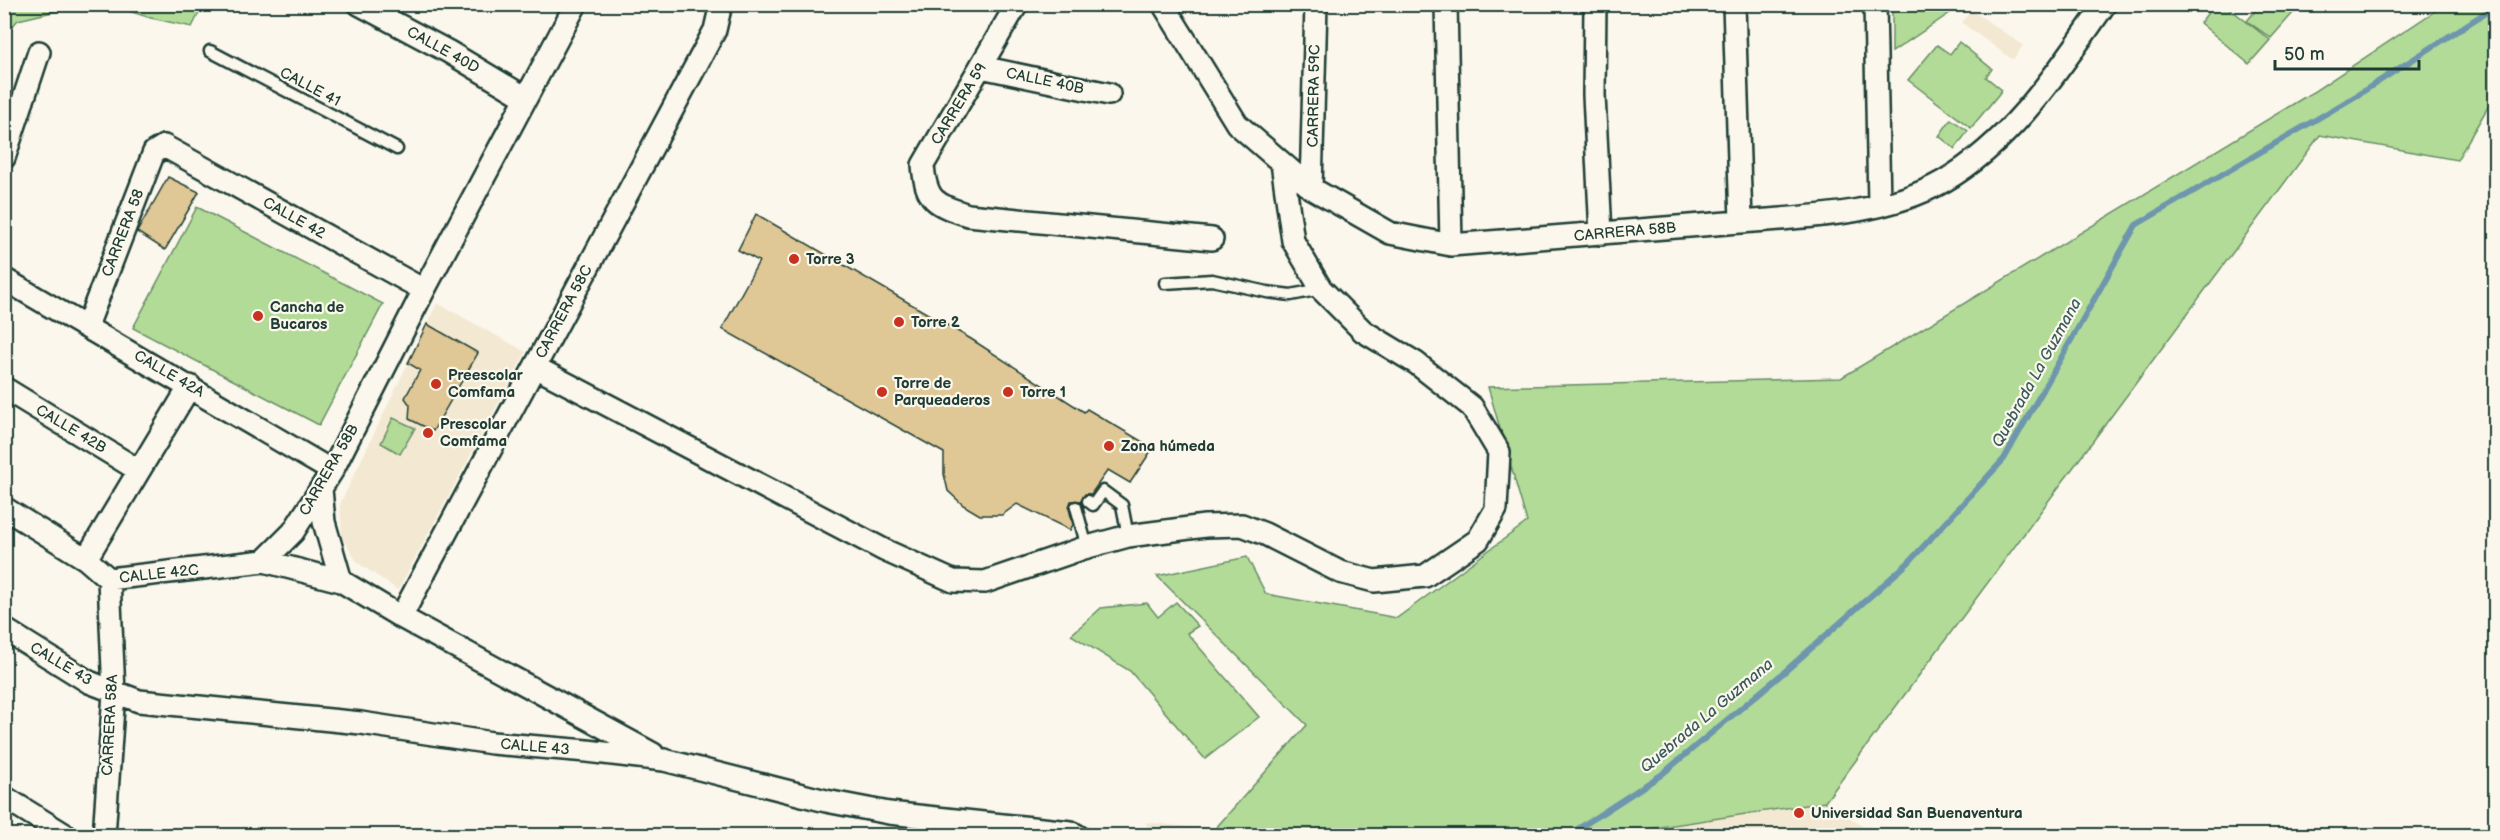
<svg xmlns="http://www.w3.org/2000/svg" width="2500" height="840" font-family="'Balsamiq Sans',sans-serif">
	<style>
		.built { fill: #f3e9d2 }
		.green { fill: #b2db98; stroke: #688c66; stroke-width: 1.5 }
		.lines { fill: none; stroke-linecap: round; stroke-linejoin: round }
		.stream { stroke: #6e96ad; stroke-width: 6 }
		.building { fill: #dfc796; stroke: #1f3d34; stroke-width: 1.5 }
		.lane-casing { stroke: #1f3d34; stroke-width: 15 }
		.street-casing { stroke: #1f3d34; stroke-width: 26 }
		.lane { stroke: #fbf7ec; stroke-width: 10 }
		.street { stroke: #fbf7ec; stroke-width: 21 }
		.poi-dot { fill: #c8321e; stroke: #fbf7ec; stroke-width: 2 }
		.labels { text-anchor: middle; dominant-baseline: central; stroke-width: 4.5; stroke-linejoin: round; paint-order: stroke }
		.street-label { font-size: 15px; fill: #1f3d34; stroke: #fbf7ec }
		.poi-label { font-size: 15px; font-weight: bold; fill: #1f3d34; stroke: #fbf7ec; text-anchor: start }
		.water-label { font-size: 16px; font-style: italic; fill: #395b5c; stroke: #fbf7ec }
	</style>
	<rect width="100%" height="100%" fill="#fbf7ec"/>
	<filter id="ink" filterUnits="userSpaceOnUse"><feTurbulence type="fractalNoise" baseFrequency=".0167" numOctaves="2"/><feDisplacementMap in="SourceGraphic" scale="12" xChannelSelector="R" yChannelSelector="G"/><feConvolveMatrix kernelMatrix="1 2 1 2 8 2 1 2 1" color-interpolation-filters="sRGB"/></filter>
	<g filter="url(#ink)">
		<path class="built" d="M1971,10L2023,45L2013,60L1962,23Z
			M437,303L526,352L398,590L358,563L342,537L340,504Z
			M1825,802L1877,835L1608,836Z
			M1146,822L1214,830L1267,835H1150Z"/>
		<path class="green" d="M5,4H102V5L61,10L18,20L5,34Z
			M110,5H203L192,27L151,18Z
			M1892,5V4L1956,5L1950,13L1892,52Z
			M2214,5H2225L2270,40L2249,64L2200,23Z
			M2260,5V4L2300,5L2271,38L2247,21Z
			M2444,5H2495V95L2457,160L2320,135L1825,802L1608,835L1267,836L1214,830L1307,725L1157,576L1247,557L1266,594L1397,618L1527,522L1488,387L1841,378L2313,92Z
			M1959,42L1992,69L1986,77L2002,90L1971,128L1908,80L1937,45L1950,54Z
			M1951,119L1968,131L1955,149L1939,136Z
			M197,207L383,304L319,425L133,328Z
			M393,418L415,428L400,454L381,443Z
			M1176,602L1198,626L1187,633L1259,717L1205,759L1130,671L1071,635L1101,608L1147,603L1158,617Z"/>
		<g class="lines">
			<path class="stream" d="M1567,836L1661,775L1782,674L1908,563L2004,459L2136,225L2356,96L2496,6"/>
		</g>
		<path class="building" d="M168,177L199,192L165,250L137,232Z
			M756,214L971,339L1084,412L1087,409L1153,448L1130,483L1108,470L1091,494H1085L1081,501H1071L1069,508L1073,525L1070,530L1017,504L1002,515H980L963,505L948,491L944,474V453L722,329L759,261L738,250Z
			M427,324L478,353L433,431L409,419L410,405L405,398L420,370L408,363Z"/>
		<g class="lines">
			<g class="lane-casing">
				<path id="lane" d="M210,51L397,149
					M1165,283L1212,280L1267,292L1291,295L1321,289
					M1088,501L1093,505L1103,491L1122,505L1128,536
					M1076,507L1087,547"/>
			</g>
			<g class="street-casing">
				<path id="street" d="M359,4L449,52L526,98
					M1017,4L923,165C926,201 935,204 968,215L1212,239
					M1163,4L1237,124L1311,188L1390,233L1451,245C1543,238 1635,231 1727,223C1797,217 1882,217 1944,181C2014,140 2059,69 2105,4
					M1446,4L1451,245
					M1595,4L1594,95L1601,234
					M1734,4L1741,222
					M1875,4L1879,205
					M981,67L1109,94
					M4,158L39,52
					M1311,188L1316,4
					M4,279L332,471
					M87,326L154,152L164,146L424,290
					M535,367L884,550L953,581L985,582L1084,548L1128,536L1205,526L1242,525L1265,534L1340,572L1374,581L1425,576L1478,540L1496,509L1499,452L1472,407L1416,363L1363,331L1321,289L1293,241L1282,163
					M4,388L138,470
					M321,489L324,522L341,581
					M4,508L86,559L109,579L264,561L341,581L401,617L653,754
					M86,559L190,386
					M264,561L293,532L332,471L424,290L576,4
					M401,617L715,30L721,4
					M4,629L89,682L139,701L361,723L492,743L587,751L664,760L826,801L889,813L1071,832L1078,836
					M4,797L67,836
					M104,836L114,693L109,579"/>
			</g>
			<use href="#lane" class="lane"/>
			<use href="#street" class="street"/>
		</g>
	</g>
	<g class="poi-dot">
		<circle cx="794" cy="259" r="6"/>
		<circle cx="258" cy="316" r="6"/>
		<circle cx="899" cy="322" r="6"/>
		<circle cx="436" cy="384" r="6"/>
		<circle cx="882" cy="392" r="6"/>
		<circle cx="1008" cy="392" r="6"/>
		<circle cx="428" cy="433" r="6"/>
		<circle cx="1109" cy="446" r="6"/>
		<circle cx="1799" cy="813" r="6"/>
	</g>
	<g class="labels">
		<g class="street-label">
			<text transform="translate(443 50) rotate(29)">CALLE 40D</text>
			<text transform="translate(1045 81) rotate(12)">CALLE 40B</text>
			<text transform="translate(310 87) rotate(28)">CALLE 41</text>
			<text transform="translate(1314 96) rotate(-89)">CARRERA 59C</text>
			<text transform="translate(959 104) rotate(-59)">CARRERA 59</text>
			<text transform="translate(294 218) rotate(29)">CALLE 42</text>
			<text transform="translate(1625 232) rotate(-5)">CARRERA 58B</text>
			<text transform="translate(123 233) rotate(-69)">CARRERA 58</text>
			<text transform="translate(564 312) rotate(-62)">CARRERA 58C</text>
			<text transform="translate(169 374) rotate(30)">CALLE 42A</text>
			<text transform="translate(71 429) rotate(31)">CALLE 42B</text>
			<text transform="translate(329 470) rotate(-60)">CARRERA 58B</text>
			<text transform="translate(159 574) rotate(-6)">CALLE 42C</text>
			<text transform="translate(61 664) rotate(31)">CALLE 43</text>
			<text transform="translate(110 725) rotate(-87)">CARRERA 58A</text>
			<text transform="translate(535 747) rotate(5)">CALLE 43</text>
		</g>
		<g class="poi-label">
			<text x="806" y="259">Torre 3</text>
			<text x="270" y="307">Cancha de<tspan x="270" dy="17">Bucaros</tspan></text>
			<text x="911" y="322">Torre 2</text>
			<text x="448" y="375">Preescolar<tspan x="448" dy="17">Comfama</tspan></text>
			<text x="894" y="383">Torre de<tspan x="894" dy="17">Parqueaderos</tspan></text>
			<text x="1020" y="392">Torre 1</text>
			<text x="440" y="424">Prescolar<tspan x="440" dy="17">Comfama</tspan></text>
			<text x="1121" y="446">Zona húmeda</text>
			<text x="1811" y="813">Universidad San Buenaventura</text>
		</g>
		<g class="water-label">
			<text transform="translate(2037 373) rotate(-61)">Quebrada La Guzmana</text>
			<text transform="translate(1707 716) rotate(-40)">Quebrada La Guzmana</text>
		</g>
	</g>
	<rect width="2500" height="840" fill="none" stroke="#fbf7ec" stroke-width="24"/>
	<rect x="12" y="12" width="2476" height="816" fill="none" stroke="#1f3d34" stroke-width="2" filter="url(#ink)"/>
	<path d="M2275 60v9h144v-9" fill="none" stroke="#1f3d34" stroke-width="3"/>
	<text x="2284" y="60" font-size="18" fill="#1f3d34" stroke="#fbf7ec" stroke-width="4.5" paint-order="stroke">50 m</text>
</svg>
